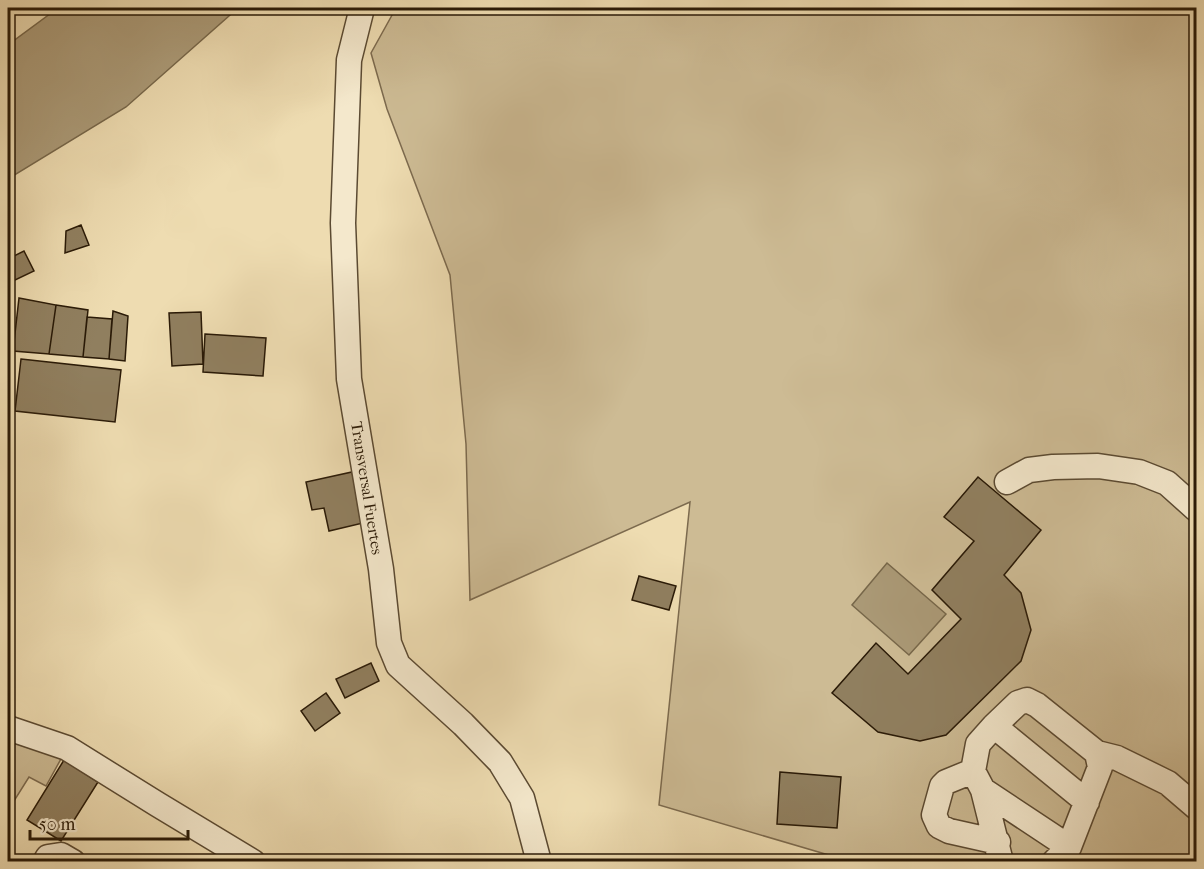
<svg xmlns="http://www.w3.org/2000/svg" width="1204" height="869" font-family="'IM FELL French Canon',serif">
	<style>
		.green { fill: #cdbb94; stroke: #7c6a4e; stroke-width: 1.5 }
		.water { fill: #ab9a77; stroke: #77674a; stroke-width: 1.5 }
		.building { fill: #907f5f; stroke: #2a1a07; stroke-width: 1.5 }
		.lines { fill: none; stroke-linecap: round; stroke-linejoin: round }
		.minor-casing { stroke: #5b4a32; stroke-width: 27 }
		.minor { stroke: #f4e8cc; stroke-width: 24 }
		.labels { text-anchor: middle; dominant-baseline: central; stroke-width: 4.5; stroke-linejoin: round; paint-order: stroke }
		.street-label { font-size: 16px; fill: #2a1a07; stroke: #f4e8cc }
	</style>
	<rect width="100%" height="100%" fill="#eedcb1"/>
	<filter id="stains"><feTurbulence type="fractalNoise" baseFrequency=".00333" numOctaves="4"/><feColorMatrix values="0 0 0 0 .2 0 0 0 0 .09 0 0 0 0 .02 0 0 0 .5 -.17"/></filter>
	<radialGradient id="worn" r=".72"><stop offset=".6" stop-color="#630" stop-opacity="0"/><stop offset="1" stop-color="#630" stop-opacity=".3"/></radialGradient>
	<path class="green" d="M396,8H1196V861H849L659,805L690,502L470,600L466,444L450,275L387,109L371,53Z
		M8,728L67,748L46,786L29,777L14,801L8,797Z"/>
	<path class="water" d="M58,8H238L126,107L8,179V45Z
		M887,563L946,614L909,655L852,605Z"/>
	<path class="building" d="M81,225L89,245L65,253L66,231Z
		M24,251L34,271L13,281L8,269V259Z
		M19,298L56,305L49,354L13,351Z
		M56,305L88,310L83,357L49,354Z
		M113,311L128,316L125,361L109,359Z
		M201,312L203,364L172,366L169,313Z
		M87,317L112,319L109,359L83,357Z
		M205,334L266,338L263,376L203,372Z
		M21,359L121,370L115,422L15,411Z
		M352,472L363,523L329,531L324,508L312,510L306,482Z
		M978,477L1041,530L1004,575L1021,593L1031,630L1021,661L946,735L920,741L878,732L832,693L876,643L908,674L961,619L932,590L974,541L944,517Z
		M639,576L676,586L669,610L632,600Z
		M371,663L379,681L345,698L336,679Z
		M326,693L340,713L315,731L301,711Z
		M64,760L98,782L61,841L27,820Z
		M780,772L841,777L837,828L777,824Z"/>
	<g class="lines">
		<g class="minor-casing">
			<path id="minor" d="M362,8L349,60L343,223L349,379L381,569L389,643L398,665L463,724L500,762L522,798L539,862
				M1007,482L1029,470L1053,467L1098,466L1139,472L1167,483L1196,509
				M994,726L1087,802
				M8,728L67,748L157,804L253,862
				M973,771L946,782L942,786L934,815L939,826L949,831L998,842
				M983,790L1069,847
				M45,862L48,857L61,855L73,862
				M1001,862L983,790L973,771L978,744L994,726L1018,703L1027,700L1037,705L1097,753L1117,758L1168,783L1196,807
				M1054,862L1069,847L1100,767L1097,753"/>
		</g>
		<use href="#minor" class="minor"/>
	</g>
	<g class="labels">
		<g class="street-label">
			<text transform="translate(367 488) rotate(81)">Transversal Fuertes</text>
		</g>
	</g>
	<rect width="1204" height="869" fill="none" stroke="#eedcb1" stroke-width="30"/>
	<rect x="9" y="9" width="1186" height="851" fill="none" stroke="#2a1a07" stroke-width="3"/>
	<rect x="15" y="15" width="1174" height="839" fill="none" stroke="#2a1a07" stroke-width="1.5"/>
	<path d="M30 830v9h158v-9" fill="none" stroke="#2a1a07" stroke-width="3"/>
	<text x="39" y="830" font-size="18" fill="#2a1a07" stroke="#f4e8cc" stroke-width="4.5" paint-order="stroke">50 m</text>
	<rect width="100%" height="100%" filter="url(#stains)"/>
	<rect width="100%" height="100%" fill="url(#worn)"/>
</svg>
